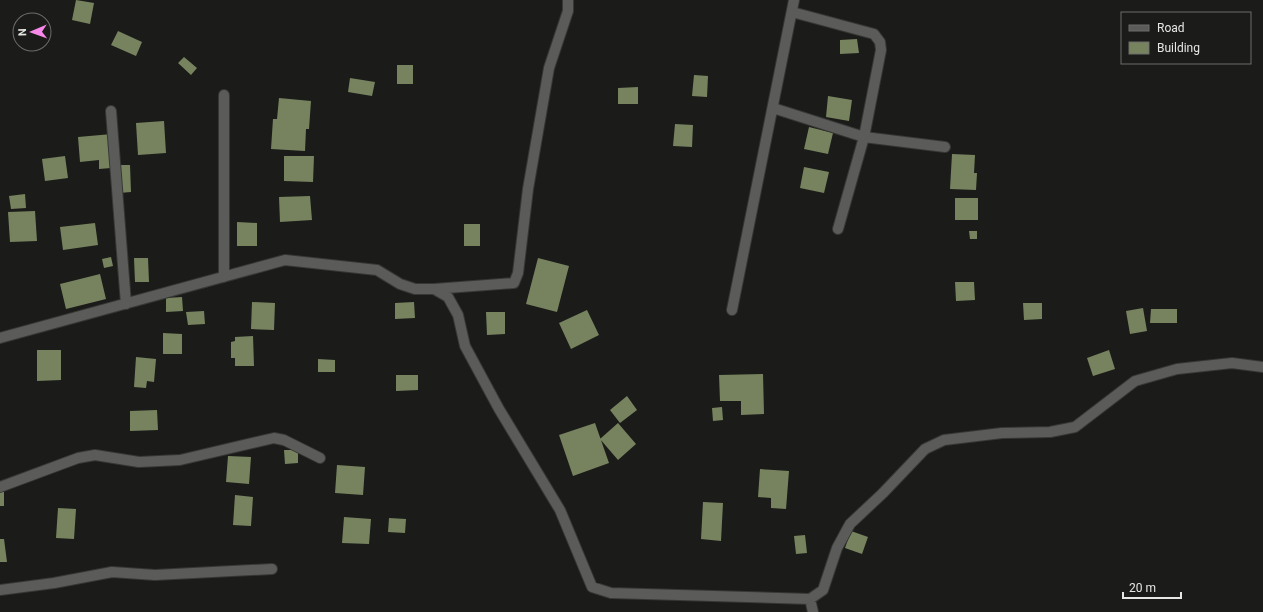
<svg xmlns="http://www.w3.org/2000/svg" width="1263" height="612" font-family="Roboto,sans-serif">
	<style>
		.building { fill: #77835f }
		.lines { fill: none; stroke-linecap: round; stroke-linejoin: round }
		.street-casing { stroke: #373835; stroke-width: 12 }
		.street { stroke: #5b5c5a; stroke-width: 10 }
	</style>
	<rect width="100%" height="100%" fill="#1b1c19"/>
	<path class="building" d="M76,0L94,3L90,24L72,20Z
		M118,31L142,42L136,56L111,45Z
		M857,39L859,53L840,54V40Z
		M184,57L197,68L191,75L178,63Z
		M397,65H413V84H397Z
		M694,75L708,76L707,97L692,96Z
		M350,78L375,82L372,96L348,92Z
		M638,87V104H618V88Z
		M828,96L852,100L849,121L826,117Z
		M279,98L311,101L309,129H306L305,151L271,149L273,119H277Z
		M164,121L166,153L138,155L136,123Z
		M675,124L693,125L692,147L673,146Z
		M809,127L833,133L828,154L804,149Z
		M112,134L111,168L99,169V160L80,162L78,137Z
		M952,154L975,155L974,173H977L976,190L950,189Z
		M65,156L68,178L45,181L42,159Z
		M284,156H314L313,182L284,181Z
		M118,165H130L131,192L119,193Z
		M804,167L829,172L824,193L800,188Z
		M25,194L26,208L11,209L9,196Z
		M310,196L312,220L280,222L279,197Z
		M955,198H978V220H955Z
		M35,211L37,241L10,242L8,212Z
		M237,222L257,223V246H237Z
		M95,223L98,245L63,250L60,227Z
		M464,224H480V246H464Z
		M969,231H977V239H970Z
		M111,257L113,266L104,268L102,259Z
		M134,258H148L149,282H135Z
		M538,258L569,266L557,312L526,304Z
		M100,274L106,299L66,309L60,284Z
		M955,282H974L975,300L956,301Z
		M182,297L183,311L166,312V298Z
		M252,302L275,303L274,330L251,329Z
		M414,302L415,318L395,319V303Z
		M1023,303H1042V319L1024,320Z
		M1143,308L1147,331L1130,334L1126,311Z
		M1151,309H1177V323H1150Z
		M587,310L599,335L571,349L559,323Z
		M204,311L205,324L188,325L186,312Z
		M486,312H505V334L487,335Z
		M163,333L182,334V354H163Z
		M253,336L254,366H235V358H231V342L235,341V337Z
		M37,350H61V380L37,381Z
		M1109,350L1115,369L1093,376L1087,358Z
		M136,357L156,359L154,382L147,381L146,388L134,387Z
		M318,359L335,360V372H318Z
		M763,374L764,414L741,415V401H720L719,375Z
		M396,375H418V390L396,391Z
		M627,396L637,410L620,423L610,410Z
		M722,407L723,420L713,421L712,408Z
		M157,410L158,430L130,431V411Z
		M595,423L609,463L573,476L559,435Z
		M618,423L636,444L618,460L600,439Z
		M284,450H298V463L285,464Z
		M228,456L251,457L249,484L226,482Z
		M337,465L365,467L363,495L335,493Z
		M760,469L789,471L786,509L771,508V498L758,497Z
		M0,492H4V506H0Z
		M235,495L253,497L251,526L233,525Z
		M703,502L723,503L721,541L701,539Z
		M58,508L76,509L74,539L56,538Z
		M344,517L371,519L369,544L342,543Z
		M389,518L406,519L405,533L388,532Z
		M851,531L868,537L862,554L845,548Z
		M805,535L807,553L796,554L794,536Z
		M0,539H4L7,562H0Z"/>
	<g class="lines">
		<g class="street-casing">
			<path id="street" d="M792,12L874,34L880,42L881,50L864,137L838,229
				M773,108L864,137L945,147
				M111,111L126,304
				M224,277V95
				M434,289L514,283L518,273L528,189L549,68L568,11V0
				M732,310L794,0
				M0,338L285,260L377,270L400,284L415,289H434L448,297L458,315L465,346L499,409L560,510L592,587L611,593L810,599L823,590L837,548L850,524L883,493L925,449L944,440L1002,433L1050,432L1075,427L1135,381L1177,369L1232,363L1263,367
				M0,487L78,458L95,455L139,462L180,460L274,438L284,440L320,458
				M0,590L54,583L112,572L155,575L272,569
				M810,599L813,612"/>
		</g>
		<use href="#street" class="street"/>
	</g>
	<rect x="1121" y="12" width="130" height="52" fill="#1b1c19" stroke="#6c6d6a"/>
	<rect x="1129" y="25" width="20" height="6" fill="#5b5c5a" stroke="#6c6d6a"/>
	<text x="1157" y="32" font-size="12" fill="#e6e6e4">Road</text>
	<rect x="1129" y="42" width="20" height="12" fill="#77835f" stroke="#6c6d6a"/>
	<text x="1157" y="52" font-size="12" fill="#e6e6e4">Building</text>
	<g transform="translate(32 32) rotate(268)"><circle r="19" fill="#1b1c19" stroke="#6c6d6a"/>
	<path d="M0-3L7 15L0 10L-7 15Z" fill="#f888ea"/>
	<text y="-6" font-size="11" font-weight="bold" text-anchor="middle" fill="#e6e6e4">N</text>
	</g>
	<path d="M1123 592v6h58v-6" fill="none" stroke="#e6e6e4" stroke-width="2"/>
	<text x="1129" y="592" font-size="12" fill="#e6e6e4" stroke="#1b1c19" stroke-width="3" paint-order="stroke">20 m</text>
</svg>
